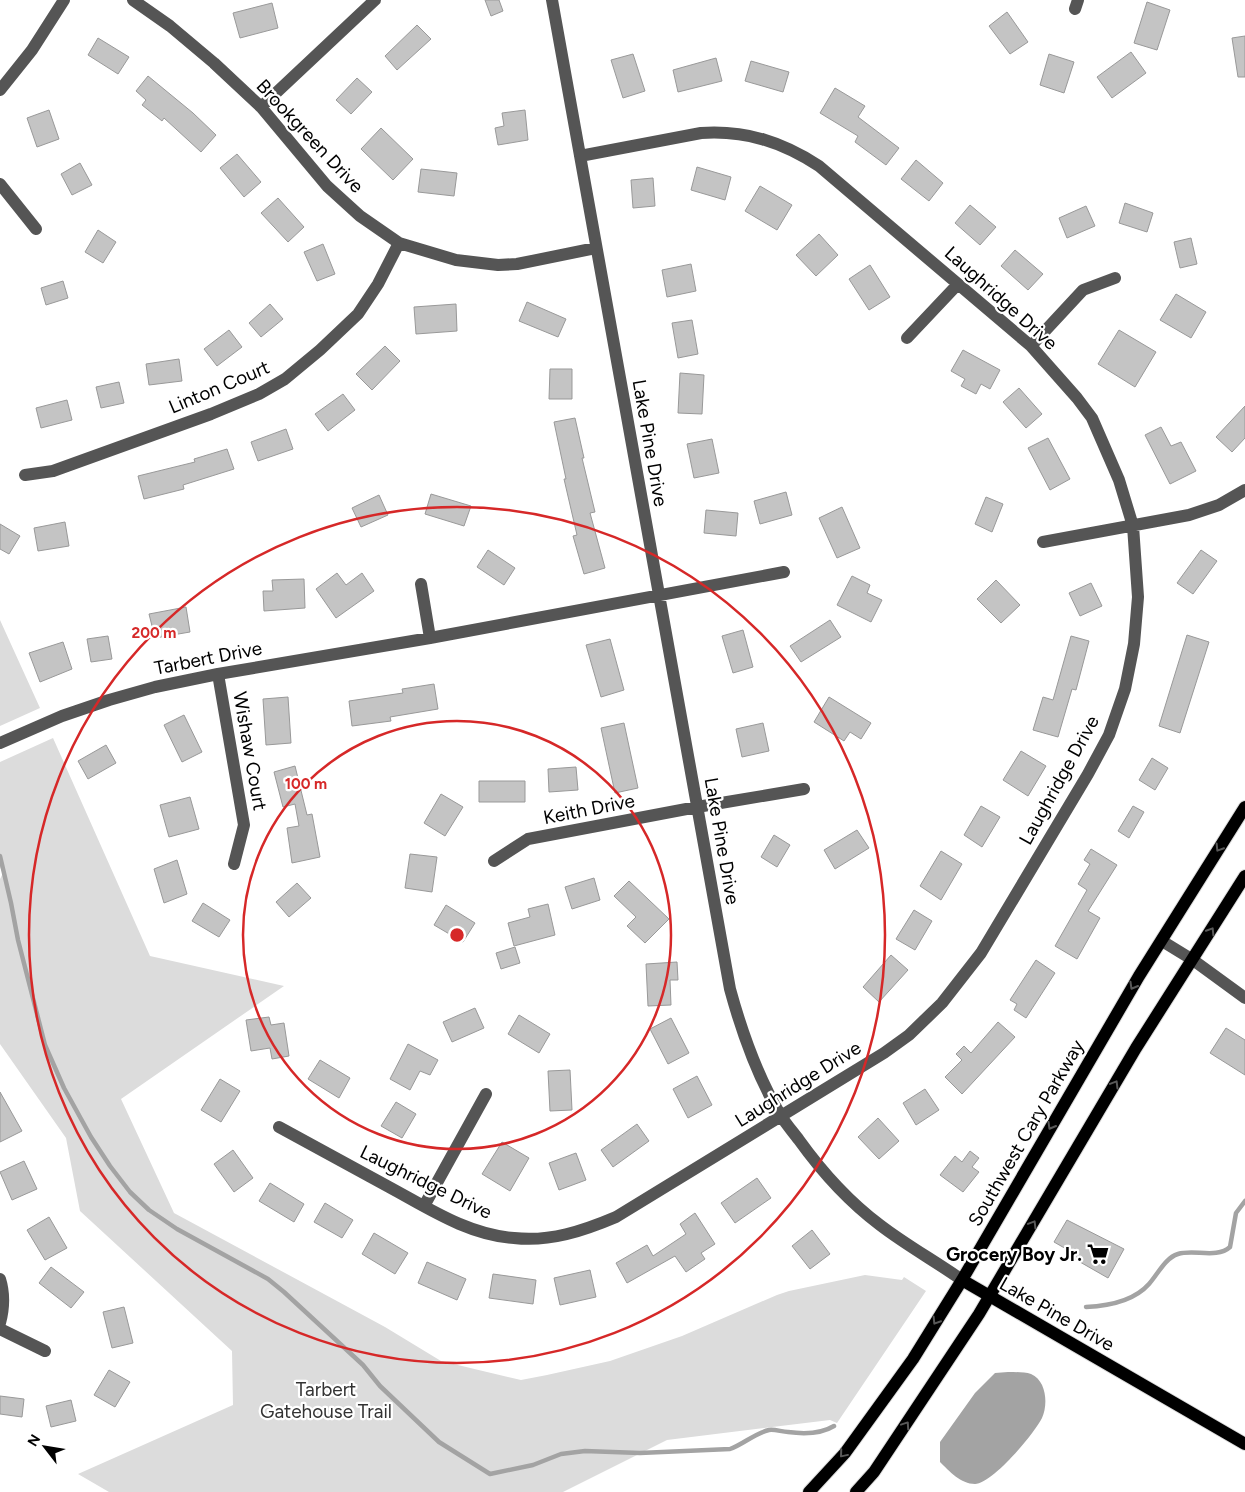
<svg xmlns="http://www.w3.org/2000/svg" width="1245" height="1492" font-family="Figtree,sans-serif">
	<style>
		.green { fill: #dcdcdc }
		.water { fill: #a3a3a3 }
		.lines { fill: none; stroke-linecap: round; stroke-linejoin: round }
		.stream { stroke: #a3a3a3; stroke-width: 4.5 }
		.building { fill: #c4c4c4; stroke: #999 }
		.major-casing { stroke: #dbdbdb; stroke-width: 14 }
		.minor { stroke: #555; stroke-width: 12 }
		.major { stroke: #000; stroke-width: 12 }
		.oneway { stroke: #595959 }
		.ring { fill: none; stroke: #d62828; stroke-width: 2.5 }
		.labels { text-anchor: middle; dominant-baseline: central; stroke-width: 4.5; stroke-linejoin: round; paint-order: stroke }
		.street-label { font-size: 19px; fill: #000; stroke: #fff }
		.poi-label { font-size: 19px; font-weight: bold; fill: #000; stroke: #fff; text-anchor: end }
		.park-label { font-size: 19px; fill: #333; stroke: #fff }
		.centre { fill: #d62828; stroke: #fff; stroke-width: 2.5 }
		.ring-label { font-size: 15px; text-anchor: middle; font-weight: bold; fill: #d62828; stroke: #fff; stroke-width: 4.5; stroke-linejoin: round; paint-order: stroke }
	</style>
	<rect width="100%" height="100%" fill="#fff"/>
	<path class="green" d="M0,620L40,708L0,726Z
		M53,738L150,956L284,986L121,1099L174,1213L385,1327L441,1361L521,1380L547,1375L610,1361L682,1336L777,1295L789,1291L865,1275L902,1280L904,1277L926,1291L837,1423L830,1420L667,1440L563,1492H109L78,1474L233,1405L232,1351L80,1211L66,1138L0,1044V879L3,873L0,867V762Z"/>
	<path class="water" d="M1008,1372C1015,1372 1025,1372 1031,1374C1047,1381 1048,1405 1042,1418C1034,1434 992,1484 975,1484C961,1484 949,1471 940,1462V1442L975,1393L995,1373Z"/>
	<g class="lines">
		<path class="stream" d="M0,856L11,903L18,940L45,1045L64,1088L91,1137L110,1166L130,1192L149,1210L177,1229L268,1279L284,1292L363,1365L380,1386L439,1442L490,1474L533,1465L561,1454L585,1451L640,1453L730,1449C744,1444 755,1433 769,1430C775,1429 782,1432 788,1432C803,1434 821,1434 834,1426
			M1086,1307C1108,1306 1134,1301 1149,1284C1158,1274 1165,1258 1178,1254C1194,1249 1217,1259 1230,1247L1236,1213L1245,1201"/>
	</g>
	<path class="building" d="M485,0H499L503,11L491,16Z
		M1147,2L1170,10L1157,50L1134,43Z
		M272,3L278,28L240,38L233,13Z
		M1007,12L1028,42L1010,54L989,26Z
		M417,25L431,39L397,70L385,56Z
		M1245,36V77H1238L1232,38Z
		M98,38L129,57L118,74L88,55Z
		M1131,52L1146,73L1112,98L1097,77Z
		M633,54L645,91L623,98L611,60Z
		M1049,54L1074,62L1064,93L1040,85Z
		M716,58L722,81L678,92L673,70Z
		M751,61L789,72L783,92L745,81Z
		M148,76L193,113L216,135L201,152L164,118L162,121L142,105L146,100L136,91Z
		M357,78L372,92L351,114L336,100Z
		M835,88L865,106L858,117L899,148L886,165L855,142L858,136L820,113Z
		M49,110L59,139L37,147L27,118Z
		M525,110L528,140L498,145L495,128L504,126L502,113Z
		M381,128L413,159L393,180L361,149Z
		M237,154L261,182L244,197L220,168Z
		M916,160L943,183L929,201L901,179Z
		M80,163L92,185L72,195L61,174Z
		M697,167L731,177L725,200L691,190Z
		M421,169L457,173L454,196L418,192Z
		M653,178L655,206L633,208L631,180Z
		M760,186L792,205L777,230L745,211Z
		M278,198L304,227L288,242L261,213Z
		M1125,203L1153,213L1147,232L1119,223Z
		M970,205L996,227L980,245L955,223Z
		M1086,206L1095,226L1067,238L1059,218Z
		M98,230L116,242L103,263L85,252Z
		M819,234L838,255L816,276L796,255Z
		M1191,238L1197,264L1180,268L1174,242Z
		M323,244L335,274L317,281L304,252Z
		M1015,250L1043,274L1028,290L1001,266Z
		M691,264L696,291L667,297L662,270Z
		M870,265L890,297L869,310L849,279Z
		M63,281L68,298L46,305L41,288Z
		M1176,294L1206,312L1191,338L1160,320Z
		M527,302L566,319L558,337L519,321Z
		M270,304L283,319L261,337L249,323Z
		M456,304L457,331L416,334L414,307Z
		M692,320L698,354L678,358L672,323Z
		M229,330L242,347L217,366L204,349Z
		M1119,330L1156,352L1135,387L1098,364Z
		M385,346L400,361L372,390L356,374Z
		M963,350L1000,370L990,389L981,384L976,394L961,386L965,379L951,371Z
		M179,359L182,381L149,385L146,364Z
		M550,369H572V399H549Z
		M680,373L704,375L702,414L678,413Z
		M119,382L124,403L101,408L96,387Z
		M1019,388L1042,414L1026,428L1003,402Z
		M343,394L355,410L328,431L315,414Z
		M67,400L72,420L41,428L36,408Z
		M1245,406V438L1232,452L1216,437Z
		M575,418L584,458H582L595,512L590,513L605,568L584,574L573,536L577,535L564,479H566L554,422Z
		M1161,427L1171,446L1181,442L1196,471L1170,484L1145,435Z
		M286,429L293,449L258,461L251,442Z
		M1048,438L1070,479L1050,490L1028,448Z
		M712,439L719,473L694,478L687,444Z
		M227,449L234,469L183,485L184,489L144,499L138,476L195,462L194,459Z
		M786,492L792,515L760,524L754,501Z
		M431,494L471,506L464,526L425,514Z
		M379,495L388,515L361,527L352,508Z
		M986,497L1003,504L992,532L975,524Z
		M842,507L860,548L837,558L819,518Z
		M706,510L738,513L736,536L704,533Z
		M65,522L69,546L38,551L34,528Z
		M0,524L20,536L9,554L0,549Z
		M488,550L515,568L504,585L477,567Z
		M1201,550L1217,561L1193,594L1177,583Z
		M337,573L346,585L362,573L374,591L336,618L316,589Z
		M852,576L870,585L867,593L882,600L871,622L837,605Z
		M304,579L305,608L264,611L263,591H273L272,580Z
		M996,580L1020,605L1001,623L977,599Z
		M1091,583L1102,606L1080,616L1069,593Z
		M186,607L190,632L155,638L149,614Z
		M830,620L841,637L801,662L790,646Z
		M743,630L753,667L733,673L722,636Z
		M1187,635L1209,642L1180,733L1159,726Z
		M108,636L112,659L91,662L87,639Z
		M1071,636L1089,641L1076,690L1072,689L1058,737L1033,730L1043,697L1053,700Z
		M610,639L624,690L601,697L586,645Z
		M63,642L72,669L40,682L29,653Z
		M434,684L438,709L390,717L391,721L352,726L349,701L403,693L402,689Z
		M288,697L291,743L266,745L263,699Z
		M829,697L871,723L861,739L850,732L844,741L814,722Z
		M184,715L202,752L182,762L164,725Z
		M624,723L638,788L615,793L601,728Z
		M763,723L769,751L742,757L736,729Z
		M106,745L116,763L88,779L78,761Z
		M1021,751L1046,766L1028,796L1003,780Z
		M1152,758L1168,768L1155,790L1139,780Z
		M295,766L307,815L312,814L320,857L292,863L287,828L299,826L295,804L283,807L274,772Z
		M576,767L578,790L549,792L548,769Z
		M479,781H525V802H479Z
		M441,794L463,807L445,836L424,823Z
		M190,797L199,829L169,837L160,805Z
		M981,806L1000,817L982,847L964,835Z
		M1133,806L1144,812L1129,838L1118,831Z
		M857,830L869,848L835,869L824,850Z
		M774,835L790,845L777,867L761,857Z
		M1091,849L1117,865L1088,911L1100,918L1077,959L1055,946L1087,890L1078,884L1090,864L1084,860Z
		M941,851L962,864L941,900L920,886Z
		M410,854L437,857L432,892L405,888Z
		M177,860L187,894L164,903L154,869Z
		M594,878L600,900L572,909L565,887Z
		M629,881L669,919L645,943L627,926L636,917L614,896Z
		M297,883L311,898L289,917L276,902Z
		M203,903L230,920L219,937L192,921Z
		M548,904L555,935L514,946L508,923L530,917L528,909Z
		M446,905L475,923L463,942L434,925Z
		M914,910L932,921L915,950L896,939Z
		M515,947L520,963L501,969L496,953Z
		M891,955L908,970L879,1002L863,987Z
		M1036,960L1055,973L1026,1018L1014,1010L1017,1004L1010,1000Z
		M677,962L678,980H670L671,1005L648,1006L646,964Z
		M475,1008L484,1028L452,1042L443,1022Z
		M519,1015L550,1034L539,1053L508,1034Z
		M269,1017L271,1025L284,1023L289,1056L272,1059L270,1048L251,1051L246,1020Z
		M671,1018L689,1053L668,1064L650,1029Z
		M998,1022L1015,1037L962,1094L945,1077L962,1060L956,1054L964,1046L971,1053Z
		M1226,1028L1245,1040V1075L1210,1053Z
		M408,1044L438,1060L430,1075L420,1071L410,1090L390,1079Z
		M320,1060L350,1078L339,1098L308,1079Z
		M570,1070L572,1110L550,1111L548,1071Z
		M697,1076L712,1105L688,1118L673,1089Z
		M220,1079L240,1091L221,1122L201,1110Z
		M925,1089L939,1110L916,1125L903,1103Z
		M0,1092L22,1131L0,1142Z
		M396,1102L416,1114L402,1138L381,1126Z
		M878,1118L899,1141L879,1159L858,1137Z
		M637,1124L649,1141L613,1167L601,1150Z
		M502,1142L529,1158L510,1191L482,1174Z
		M233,1150L253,1178L234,1192L214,1164Z
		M970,1151L979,1158L972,1167L979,1172L963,1192L940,1175L955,1156L962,1162Z
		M576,1153L586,1180L559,1190L549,1163Z
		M24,1161L37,1189L12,1200L0,1172Z
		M757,1178L771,1198L735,1223L721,1203Z
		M270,1183L304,1204L294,1222L259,1201Z
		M325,1203L353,1220L342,1238L314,1222Z
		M695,1213L715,1244L701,1253L705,1259L686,1272L675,1256L627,1283L616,1263L647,1245L653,1256L686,1234L680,1224Z
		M49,1217L67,1248L45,1260L27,1230Z
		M1067,1220L1124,1249L1108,1278L1073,1258L1075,1254L1054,1242Z
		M812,1230L830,1254L810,1269L792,1246Z
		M374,1233L408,1253L395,1274L362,1254Z
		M427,1262L466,1279L457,1300L418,1283Z
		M51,1267L84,1292L71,1308L39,1283Z
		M590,1270L596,1297L560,1305L554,1278Z
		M493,1274L536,1280L533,1304L489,1298Z
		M124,1307L133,1343L112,1348L103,1312Z
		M109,1370L130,1382L115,1407L94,1395Z
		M0,1396L24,1399L22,1417L0,1414Z
		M71,1400L76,1421L51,1427L46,1406Z"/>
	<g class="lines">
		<g class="major-casing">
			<path id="major" d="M962,1280L1245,1444
				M809,1492L845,1453L913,1359L962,1280L1139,976L1245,807
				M856,1492L874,1472L979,1314L1136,1048L1245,876"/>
		</g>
		<path class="minor" d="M133,0L170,26L214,63L261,107L327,186L360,216L399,243L456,260L498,265L517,264L596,248
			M552,0L730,989C742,1033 757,1076 781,1116C786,1124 793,1132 799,1140C822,1172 848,1201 880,1225C906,1245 935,1261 962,1280
			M1075,9L1078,0
			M0,90L32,50L64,0
			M261,107L375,0
			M0,184L36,229
			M907,338L958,284
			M1031,346L1083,290L1115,278
			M25,475L53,471L211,414L259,394L285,379L320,350L358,314L378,284L399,243
			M1043,542L1189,515L1219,505L1245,490
			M421,584L430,638
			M218,674L244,825L234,864
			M0,743L62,716L109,700L155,687L218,674L430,638L784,572
			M494,861L528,839L697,807L804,789
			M1162,941L1193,960L1245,998
			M279,1127C315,1147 352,1167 389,1187C428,1208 468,1235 514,1238C550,1242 583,1231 616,1217L884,1053L909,1035L942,1003L981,953L1088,774L1109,735L1125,689L1134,644L1138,597L1133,526L1119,480L1092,418L1077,398L1031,346L819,166C782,142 746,130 701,133L580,156
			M424,1206L486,1094
			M0,1279C5,1295 4,1308 0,1323
			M0,1329L45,1351"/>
		<use href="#major" class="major"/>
	</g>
	<defs><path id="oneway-chevron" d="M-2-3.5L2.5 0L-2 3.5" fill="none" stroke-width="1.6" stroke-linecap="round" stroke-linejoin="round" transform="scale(1.25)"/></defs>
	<g class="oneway">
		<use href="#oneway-chevron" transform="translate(1219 848) rotate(122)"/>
		<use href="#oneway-chevron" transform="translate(1211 931) rotate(-58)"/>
		<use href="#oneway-chevron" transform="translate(1133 986) rotate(120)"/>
		<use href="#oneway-chevron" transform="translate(1115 1084) rotate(-59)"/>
		<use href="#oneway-chevron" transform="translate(1051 1126) rotate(120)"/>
		<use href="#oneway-chevron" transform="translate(1033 1224) rotate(-59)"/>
		<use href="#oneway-chevron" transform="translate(936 1321) rotate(122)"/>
		<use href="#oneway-chevron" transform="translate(906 1425) rotate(-56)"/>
		<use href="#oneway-chevron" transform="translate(843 1454) rotate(130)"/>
	</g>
	<g class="ring">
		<circle cx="457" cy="935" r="214"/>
		<circle cx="457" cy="935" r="428"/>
	</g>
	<defs>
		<g id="supermarket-bare" transform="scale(1.725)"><path d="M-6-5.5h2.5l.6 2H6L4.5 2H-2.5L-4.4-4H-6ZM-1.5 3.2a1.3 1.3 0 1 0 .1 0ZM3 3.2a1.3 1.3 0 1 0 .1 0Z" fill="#000" stroke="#fff" stroke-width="2.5" paint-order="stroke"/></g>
	</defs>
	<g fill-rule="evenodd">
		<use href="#supermarket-bare" x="1098" y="1254"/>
	</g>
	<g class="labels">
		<g class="street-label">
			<text transform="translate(310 136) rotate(47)">Brookgreen Drive</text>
			<text transform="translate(1001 298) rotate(42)">Laughridge Drive</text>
			<text transform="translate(219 387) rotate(-23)">Linton Court</text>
			<text transform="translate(650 443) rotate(80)">Lake Pine Drive</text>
			<text transform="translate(208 658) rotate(-11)">Tarbert Drive</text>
			<text transform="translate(250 751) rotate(80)">Wishaw Court</text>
			<text transform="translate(1059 780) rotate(-61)">Laughridge Drive</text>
			<text transform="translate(589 809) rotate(-11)">Keith Drive</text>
			<text transform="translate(722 841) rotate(80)">Lake Pine Drive</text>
			<text transform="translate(798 1084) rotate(-32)">Laughridge Drive</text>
			<text transform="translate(1026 1133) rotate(-60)">Southwest Cary Parkway</text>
			<text transform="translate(426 1182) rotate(26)">Laughridge Drive</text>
			<text transform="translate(1057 1314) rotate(30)">Lake Pine Drive</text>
		</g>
		<g class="poi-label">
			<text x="1082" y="1254">Grocery Boy Jr.</text>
		</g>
		<g class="park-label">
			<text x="326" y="1389">Tarbert<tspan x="326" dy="22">Gatehouse Trail</tspan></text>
		</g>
	</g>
	<circle cx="457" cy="935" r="8" class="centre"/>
	<g class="ring-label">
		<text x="154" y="638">200 m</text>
		<text x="306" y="789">100 m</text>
	</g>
	<g transform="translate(45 1447) rotate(301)" stroke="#ffffff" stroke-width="4" paint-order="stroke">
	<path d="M0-4L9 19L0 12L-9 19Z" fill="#000000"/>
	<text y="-8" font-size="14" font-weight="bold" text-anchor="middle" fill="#000000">N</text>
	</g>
</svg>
